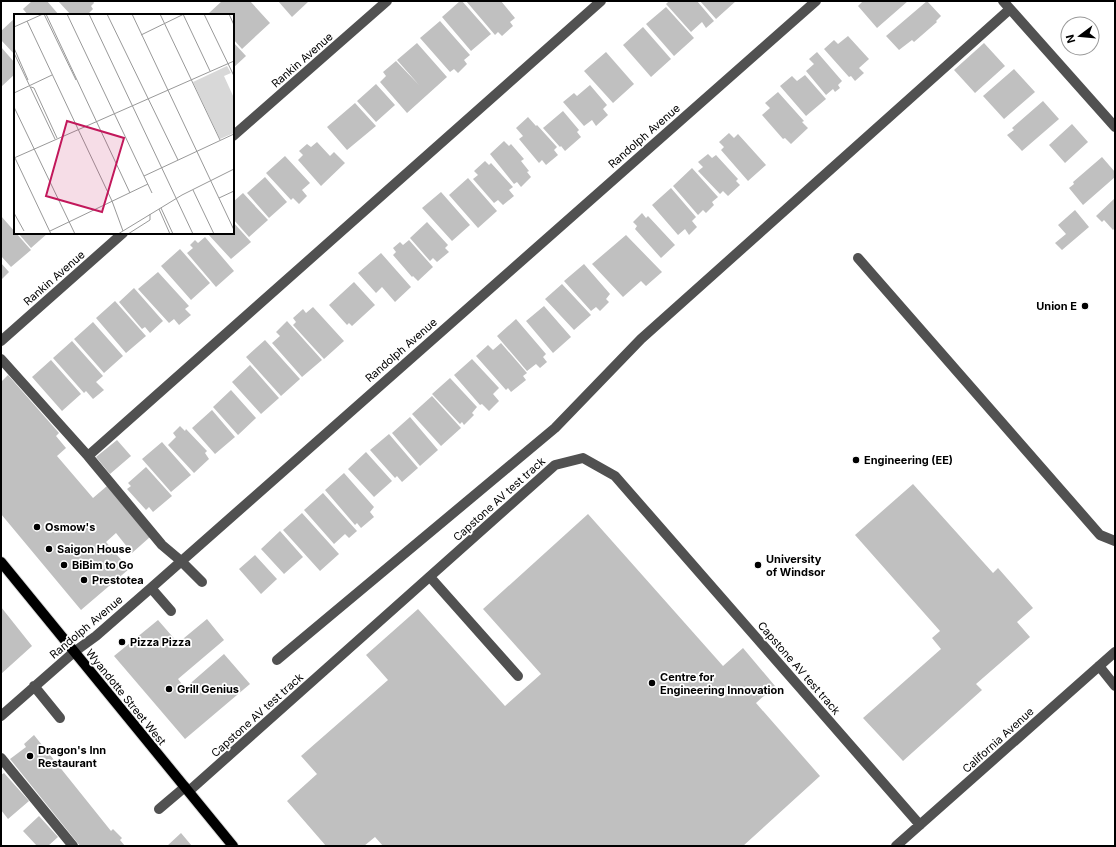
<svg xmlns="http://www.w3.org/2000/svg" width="1116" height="847" font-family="Inter,sans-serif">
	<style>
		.building { fill: #c0c0c0 }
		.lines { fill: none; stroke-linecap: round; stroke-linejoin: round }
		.major-casing { stroke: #dbdbdb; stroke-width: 12 }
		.minor { stroke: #515151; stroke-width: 10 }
		.major { stroke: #000; stroke-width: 10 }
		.poi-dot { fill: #000; stroke: #fff; stroke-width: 1.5 }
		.labels { text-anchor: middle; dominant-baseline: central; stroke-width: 3.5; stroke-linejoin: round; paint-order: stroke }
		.street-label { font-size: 11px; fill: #000; stroke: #fff }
		.poi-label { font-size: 11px; font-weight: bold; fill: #000; stroke: #fff; text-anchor: start }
		.inset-road { fill: none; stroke: #999; stroke-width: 1 }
		.view { fill: #c2185b; fill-opacity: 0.15; stroke: #c2185b; stroke-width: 2 }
		.inset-edge { fill: none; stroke: #000; stroke-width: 2 }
	</style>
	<rect width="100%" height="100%" fill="#fff"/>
	<path class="building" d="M32,1H47L59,15H28L23,9Z
		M58,1H93L94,3L91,6L93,9L87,15H71Z
		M222,1H250L270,23L242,49L233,39V15H211L209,13Z
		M278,1H309L292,17Z
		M460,1H462L491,34L471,51L442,17Z
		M466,1H501L515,18L510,22L513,26L502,36L498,32L495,35Z
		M669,1H697L714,21L706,28L702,22L691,32L666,4Z
		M700,1H736L716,19Z
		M863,1H908L877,28L858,6Z
		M927,1L941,16L936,21L937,22L914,42L912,40L899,50L886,36Z
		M666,7L694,38L674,56L646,24Z
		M15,18V55L1,40V31Z
		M440,21L470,55L464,60L467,64L458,73L454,69L450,72L420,38Z
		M643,27L671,59L651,77L623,45Z
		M848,36L869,59L859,68L864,73L855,81L851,76L849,77L824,49L834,40L838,44Z
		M233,42L246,56L233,68Z
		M417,43L447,77L407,113L380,82L386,76L383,72L396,61L419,85L397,60Z
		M984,43L1005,66L975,93L954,70Z
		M1,47L15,63V74L1,87Z
		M606,52L634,84L613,103L584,71Z
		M817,52L842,81L838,85L840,88L835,92L833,89L826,95L806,71L814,64L809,59Z
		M1014,69L1035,92L1004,119L983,96Z
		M805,75L826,99L806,116L780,86L792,76L797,81Z
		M376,84L395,105L376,122L357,101Z
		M590,85L607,105L603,109L608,115L596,126L592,120L584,126L563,102L574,93L577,96Z
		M778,92L804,121L802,122L808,128L791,144L785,138L783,139L762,115L770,108L765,103Z
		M1043,101L1059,119L1022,151L1007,135L1014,130L1012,128Z
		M355,103L376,126L347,150L327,127Z
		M563,111L579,130L577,132L581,137L565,151L561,146L560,147L543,128Z
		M528,117L536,126L537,125L557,147L554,150L558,155L546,165L542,160L539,163L519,139L523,136L516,128Z
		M1072,124L1088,142L1065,163L1049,145Z
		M729,133L734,138L738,134L766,165L748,181L721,150L724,147L719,142Z
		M504,141L509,146L511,144L524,159L521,161L529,171L527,172L531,177L521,187L517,182L514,184L490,154Z
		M317,142L330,156L334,152L345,163L321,186L298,160L303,155L299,151L307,144L311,147Z
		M708,154L712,158L716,155L738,179L736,181L740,185L728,196L723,191L720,194L698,171L703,167L698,162Z
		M285,156L310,183L302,190L307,196L299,204L293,198L291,200L266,173Z
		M1102,157L1115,172V177L1083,205L1069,188L1074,184L1073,182Z
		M485,161L489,165L491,163L513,187L509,190L514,196L503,205L498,200L494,203L473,179L478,175L474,171Z
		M692,168L718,197L712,202L714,205L706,213L703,210L698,215L673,186Z
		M265,177L287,202L269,218L247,193Z
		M468,178L497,211L478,228L449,195Z
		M671,188L696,217L692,221L697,227L689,235L685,229L678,235L652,205Z
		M441,192L470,225L452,241L422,208Z
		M243,193L268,220L249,237L233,219V202Z
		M1115,198V228L1113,230L1104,220L1102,222L1096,216Z
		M1075,210L1089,227L1062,250L1055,243L1066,234L1058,225Z
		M642,213L646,218L648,216L675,245L661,258L635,229L637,226L633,222Z
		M1,216L31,250L11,267L1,256Z
		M233,222L251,242L231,259L207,233H233Z
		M427,222L448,245L445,248L449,252L437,262L433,258L430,261L410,238Z
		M18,233H48L31,248Z
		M626,235L662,272L646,286L641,281L623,297L592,264Z
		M205,237L234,271L216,287L187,253L193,248L190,245L195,240L198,243Z
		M409,240L433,267L418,281L413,276L412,277L393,255L396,252L393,248L400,242L403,245Z
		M180,249L210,283L191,300L161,266Z
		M381,253L411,287L395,302L382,287L376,293L358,273Z
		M1,263L9,272L1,280Z
		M584,264L610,294L606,299L609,302L600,311L596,307L591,311L564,281Z
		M158,272L189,306L185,309L191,315L179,325L174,319L169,323L138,289Z
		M354,282L375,305L352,326L349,323L347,325L329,305Z
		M562,284L591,315L574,330L545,299Z
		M134,288L163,321L150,333L145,327L142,329L119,302Z
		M115,301L146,336L126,353L96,318Z
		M544,306L571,337L553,353L526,321Z
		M313,307L344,341L324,359L293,325L296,322L293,318L303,309L306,313Z
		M516,319L546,354L543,357L547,362L540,368L536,364L527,371L497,336Z
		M287,321L322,360L302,377L272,343L280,336L276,332Z
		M93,322L123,356L104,373L74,339Z
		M265,340L300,379L281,396L246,357Z
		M72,341L103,376L96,382L104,390L93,399L86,391L84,393L53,358Z
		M501,343L527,373L523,376L526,380L511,392L508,388L506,390L476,356L488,345L493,350Z
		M472,359L499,388L493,394L499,401L489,411L482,404L480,405L454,375Z
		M51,360L81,394L62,411L32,377Z
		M250,365L279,398L261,414L232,382Z
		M8,375L59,433L56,436L66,448L57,456L93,498L107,486L150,537L132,553L116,533L106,542L129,569L81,610L1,514V382Z
		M450,378L477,407L472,413L474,415L464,425L462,422L460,424L432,394Z
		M231,390L256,418L238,435L213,407Z
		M432,396L461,428L441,446L412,414Z
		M212,410L235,437L215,454L192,428Z
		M410,417L438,450L420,466L392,433Z
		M180,426L185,431L186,429L207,451L205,453L209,459L194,473L168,445L176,437L173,433Z
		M389,434L418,468L402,482L397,476L395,478L370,450Z
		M117,440L131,456L110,474L96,457Z
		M162,442L191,475L171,492L142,459Z
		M366,452L392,481L374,497L348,469Z
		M146,467L172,496L153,512L149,507L146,510L127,489L131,486L128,483Z
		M344,473L374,507L370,512L374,517L361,528L357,523L355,525L325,490Z
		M913,484L993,573L998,568L1033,608L1017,622L1030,637L976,684L982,690L903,761L863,718L941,649L932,638L940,631L855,535Z
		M323,493L357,531L349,538L345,534L334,544L304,510Z
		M302,513L339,554L320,571L283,530Z
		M588,514L723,666L743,648L775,686L756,703L820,776L743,846H383L375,837L364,846H326L287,801L317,774L301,756L388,680L366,655L418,609L505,706L541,674L483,609Z
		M280,531L303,557L284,574L261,549Z
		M255,555L277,579L261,594L239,569Z
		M1,607L32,646L1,674Z
		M207,619L224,640L178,679L185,688L224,654L250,684L185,739L114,656L158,620L178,643Z
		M34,735L111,831L113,829L122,838L120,840L125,846H80L10,759L26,747L24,744Z
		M4,773L29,801L8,819L1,810V775Z
		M39,816L58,837L48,846H37L23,831Z
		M181,833L192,846H167Z"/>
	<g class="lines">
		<g class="major-casing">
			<path id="major" d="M1,562L233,846"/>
		</g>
		<path class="minor" d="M1003,1L1115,127
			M233,136L387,1
			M858,258L1100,535L1115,541
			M1,341L123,233
			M1,359L88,456L162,545L181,561L202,582
			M88,456L601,1
			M430,577L518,676
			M151,588L171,611
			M277,660L555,428L641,339L1010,9
			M1099,666L1115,686
			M34,686L60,718
			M1,716L74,652L96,636L151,588L816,1
			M1,758L73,846
			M189,791L555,465L583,458L615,476L920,825
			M159,809L185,787
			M896,846L1115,652"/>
		<use href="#major" class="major"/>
	</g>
	<g class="poi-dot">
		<circle cx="1085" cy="306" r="4"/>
		<circle cx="856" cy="460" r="4"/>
		<circle cx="37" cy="527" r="4"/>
		<circle cx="49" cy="549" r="4"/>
		<circle cx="64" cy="565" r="4"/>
		<circle cx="758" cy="565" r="4"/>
		<circle cx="84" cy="580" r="4"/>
		<circle cx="122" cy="642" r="4"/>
		<circle cx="652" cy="683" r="4"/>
		<circle cx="169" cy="689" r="4"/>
		<circle cx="30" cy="756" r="4"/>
	</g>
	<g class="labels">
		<g class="street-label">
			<text transform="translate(302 60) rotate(-41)">Rankin Avenue</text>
			<text transform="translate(644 136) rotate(-41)">Randolph Avenue</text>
			<text transform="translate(54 278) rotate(-41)">Rankin Avenue</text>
			<text transform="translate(401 350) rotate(-41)">Randolph Avenue</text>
			<text transform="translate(499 499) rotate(-42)">Capstone AV test track</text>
			<text transform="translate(86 627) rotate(-40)">Randolph Avenue</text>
			<text transform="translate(799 668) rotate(49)">Capstone AV test track</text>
			<text transform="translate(126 697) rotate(51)">Wyandotte Street West</text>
			<text transform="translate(257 715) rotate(-42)">Capstone AV test track</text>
			<text transform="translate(998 740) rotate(-42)">California Avenue</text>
		</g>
		<g class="poi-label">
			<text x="1077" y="306" text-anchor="end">Union E</text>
			<text x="864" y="460">Engineering (EE)</text>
			<text x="45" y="527">Osmow's</text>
			<text x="57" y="549">Saigon House</text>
			<text x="766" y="559">University<tspan x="766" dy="13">of Windsor</tspan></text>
			<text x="72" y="565">BiBim to Go</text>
			<text x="92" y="580">Prestotea</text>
			<text x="130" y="642">Pizza Pizza</text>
			<text x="660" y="677">Centre for<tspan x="660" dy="13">Engineering Innovation</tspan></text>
			<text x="177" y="689">Grill Genius</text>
			<text x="38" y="750">Dragon's Inn<tspan x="38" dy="13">Restaurant</tspan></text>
		</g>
	</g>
	<g transform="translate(14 14)">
		<rect width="220" height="220" fill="#fff"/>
		<path d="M213,52L217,59L210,62L220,84V119L206,125L179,68Z" fill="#d8d8d8"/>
		<path class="inset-road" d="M30,0L62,66M32,0L116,179M53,0L138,179M75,0L179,220M93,0L164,146M118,0L220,216M146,0L206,126M169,0L196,57M190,0L220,62M215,0L220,11M13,7L98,187L109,217M0,13L29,0M127,21L170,0M0,34L14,66M0,39L41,125M17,73L20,74L43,124M0,79L38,61M0,93L61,220M0,144L220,47M1,144L37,220M130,162L220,120M179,176L200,220M205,184L220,177M147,194L159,220M145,195L156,220M0,199L10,217M36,217L134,170M104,220L168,181L220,155M114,220L136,206V200"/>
		<path class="view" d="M53,107L110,124L88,198L32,182Z"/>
		<rect width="220" height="220" class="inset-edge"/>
	</g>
	<rect width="1116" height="847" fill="none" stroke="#000000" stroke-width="4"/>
	<g transform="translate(1080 36) rotate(254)"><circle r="19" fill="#ffffff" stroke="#999999"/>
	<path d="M0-3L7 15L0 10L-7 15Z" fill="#000000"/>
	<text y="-6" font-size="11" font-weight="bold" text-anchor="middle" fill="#000000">N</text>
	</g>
</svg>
